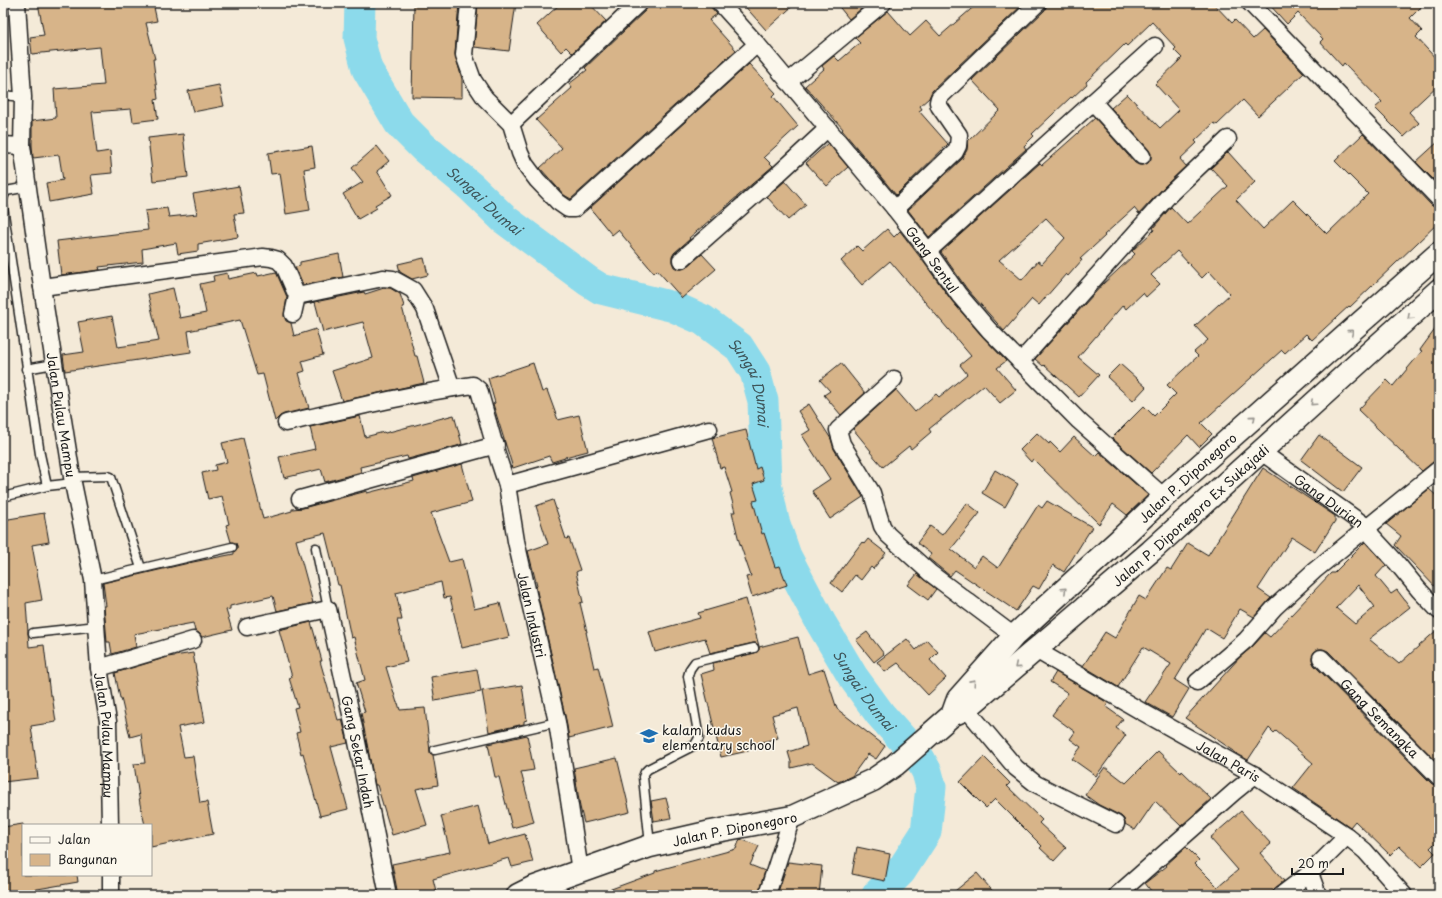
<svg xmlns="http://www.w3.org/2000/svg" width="1442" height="898" font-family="'Playpen Sans',sans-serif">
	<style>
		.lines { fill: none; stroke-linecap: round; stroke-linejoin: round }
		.river { stroke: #8cdaeb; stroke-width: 31 }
		.building { fill: #d7b489; stroke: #1c1c1c; fill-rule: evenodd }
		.lane-casing { stroke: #1c1c1c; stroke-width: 11 }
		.street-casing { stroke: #1c1c1c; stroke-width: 19 }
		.primary-casing { stroke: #1c1c1c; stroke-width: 25 }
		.lane { stroke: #fbf7ec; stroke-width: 8 }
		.street { stroke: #fbf7ec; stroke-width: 16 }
		.primary { stroke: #fbf7ec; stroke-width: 22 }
		.oneway { stroke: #97948e }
		.labels { text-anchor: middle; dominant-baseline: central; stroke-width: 3; stroke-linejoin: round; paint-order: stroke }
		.street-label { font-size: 13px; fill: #1c1c1c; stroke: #fbf7ec }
		.poi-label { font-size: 13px; fill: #1c1c1c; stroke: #fbf7ec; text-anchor: start }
		.water-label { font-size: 14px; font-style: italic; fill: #3e555a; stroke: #fbf7ec }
	</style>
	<rect width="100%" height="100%" fill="#f4ead8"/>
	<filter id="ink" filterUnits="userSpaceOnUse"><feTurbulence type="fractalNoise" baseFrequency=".025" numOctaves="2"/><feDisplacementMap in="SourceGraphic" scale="8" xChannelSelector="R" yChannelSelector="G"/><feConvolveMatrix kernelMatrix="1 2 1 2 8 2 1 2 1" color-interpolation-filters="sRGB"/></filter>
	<g filter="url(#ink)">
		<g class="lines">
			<path class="river" id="s1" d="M360,3L359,38L367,69L399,123L424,148L471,187L504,219L588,281L601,289L674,307L703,320L739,347L755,372L763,401L766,483L774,521L786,556L821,623L853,677L880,714L920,759L927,772L931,787L926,832L901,871L877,895"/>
		</g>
		<path class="building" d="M38,3H153L157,21L146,23L155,59H153L158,99L155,100L158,119L133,122L131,109L92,112L97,153L110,151L112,173L91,175L94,194L49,202L46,183L63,180L59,155L33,158L32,145V121L56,118L54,89L104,85L100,47L32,54L30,37L44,35Z
			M414,3H459L455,54L462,79V98L412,97Z
			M478,3H516L509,51L474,47Z
			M561,3H589L606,21L572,53L566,47L561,52L537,25Z
			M648,3H707L717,14L709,20L736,50L571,199L564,195L540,168L562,148L536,120L572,88L569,84L587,70L585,68L646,10Z
			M742,3H796L766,30Z
			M836,3H868L849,19Z
			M978,3H1024L932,91L929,98L920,106L922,109L919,111L948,144L896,195L842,130L843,129L805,86L824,69L822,66L834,56L839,61L860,43L855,38L888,11L910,36L926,21L940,36Z
			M1047,3H1213L1232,23L1235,20L1253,39L1263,30L1304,73L1258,116L1243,100L1217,125L1214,123L1195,141L1197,143L1180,159L1186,166L1164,187L1139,214L1134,208L1104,235L1105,236L1080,259L1082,260L1068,276L1066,274L1039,305L1032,299L1004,331L967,289L941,252L1040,163L1042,165L1095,118L1135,163L1139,165H1144L1148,163L1151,159V154L1149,150L1111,108L1127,94L1160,128L1179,110L1155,84L1182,58L1174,50L1176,48L1152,22L1127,46L1125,44L1086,82L1087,84L1072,98L1071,97L1032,134L1034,136L1024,146L1026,149L929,237L908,210L962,159L967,150L968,141L1000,110L972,80L1045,10ZM1046,218L1065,238L1042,264L1038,261L1022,280L999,260Z
			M1268,3H1425L1410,18L1422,31L1416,37L1439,62V84L1409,112L1419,123L1404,137L1375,108L1382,102L1344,63L1342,66L1320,42L1323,39L1298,13L1287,24Z
			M749,64L776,93L773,96L798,126L764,157L773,166L689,238L690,239L674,253L672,257V262L674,267L678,269H682L687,267L702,254L716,269L682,298L657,270L654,273L618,230L612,235L590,208Z
			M219,85L224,106L193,112L188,91Z
			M183,134L188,177L153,181L148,138Z
			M1363,134L1432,206L1439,208V222L1350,307L1349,306L1312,340L1306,334L1285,353L1282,350L1201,423L1212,434L1199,447L1188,435L1151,473L1112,438L1144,406L1154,416L1176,394L1167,385L1198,356L1194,352L1208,340L1195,326L1230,294L1209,271L1202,278L1177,251L1151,275L1160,284L1146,297L1143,293L1126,309L1123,305L1078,357L1099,375L1079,397L1044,365L1043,366L1035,359L1103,284L1135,254L1132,251L1154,230L1153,228L1171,207L1187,224L1228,186L1211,168L1228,152L1255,182L1236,200L1263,229L1293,200L1327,234L1368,194L1335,161Z
			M1439,141V185L1416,162Z
			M828,143L848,167L827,186L806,163Z
			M312,146L315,167L304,169L310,210L286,214L280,173L271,174L268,153Z
			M377,146L389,161L377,171L392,195L375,205L377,208L358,219L343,194L363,182L352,168Z
			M785,181L806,205L788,220L767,197Z
			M239,186L244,213L234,214L238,237L198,244V251L178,254L176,243L142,249L143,262L99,267L100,270L61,275L57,241L148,230L145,211L167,208L169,217L197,214L193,194Z
			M887,229L894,237L900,231L920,257L952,301L982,336L1006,361L997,368L1016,390L1000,403L984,385L929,429L931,432L911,449L909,446L883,467L870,452L871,451L853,429L896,390L915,412L936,394L939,397L967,374L960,365L971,356L890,261L862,285L841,261L857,246L862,251Z
			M339,254L343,277L303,285L295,267L300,266V262Z
			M424,258L428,275L412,279L400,272L398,264Z
			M276,272L287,297L284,316L286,321L291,323L294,336L316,329L323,355L302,361L305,371L299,373L309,408L284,414L280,416L275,421L263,374L257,375L240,320L188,331L191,352L65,371L63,355L84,352L78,322L112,316L118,347L159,341L148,294L173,288L180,318L206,313L200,284L214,281L213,276L227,273L228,279L257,273L258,276Z
			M384,288H390L400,294L404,306L402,307L415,356H417L424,383L342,401L332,371L373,358L363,322L323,332L315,302L305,304L364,292L365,294Z
			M1439,324V459L1433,462L1422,471L1358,410L1387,380L1393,386L1422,351L1420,350Z
			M533,363L542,392L547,390L558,420L579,415L588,451L565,457V458L552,462L549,456L513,468L493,404L495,403L488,378Z
			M841,363L865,393L841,415L824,395L830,391L820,380Z
			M1120,364L1146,387L1133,401L1107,377Z
			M809,404L831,439L834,449L863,497L830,519L812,491L830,479L802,435L810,430L798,411Z
			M454,415L462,444L457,446L408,459L407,456L360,467L361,472L325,482L321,469L284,478L279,457L315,449L310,427L360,416L365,437L384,432L385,433Z
			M746,430L756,469L760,467L764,480L753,484L758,500L753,501L762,534L764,533L775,567L780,566L787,585L752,597L746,577L751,576L739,541L732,512H735L730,493L732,492L724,467L720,468L712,438Z
			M1037,433L1049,444L1050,442L1060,452L1074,437L1095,456L1099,452L1148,495L1127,515L1113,504L1099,524L1033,459L1031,462L1020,450Z
			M1319,435L1362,467L1343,492L1301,460Z
			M243,438L263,519L292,511V509L303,508L367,491V493L414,481L413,478L462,464L472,502L431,513L449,562L462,559L474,609L500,603L509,637L462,648L450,597L444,598L441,582L396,593L402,620H397L407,662L386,667L397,703H398L400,710L425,708L430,751V753L433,755L438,785L416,789L427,825L392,835L377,785H375L361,713L365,712L356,683L365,680L354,637L351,638L340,585H338L325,533L296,540L313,603L277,611L273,596L230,606V609L226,610L232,630L202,637L199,633L195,631L193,623L134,634L136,647L112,654L110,642H107L104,606H106L103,583L193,562L234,554V552L237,549V546L236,543L231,542L226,525L229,524L222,496L208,499L202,473L216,470L215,465L227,462L222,443Z
			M1263,468L1335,516V521L1315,552L1292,537L1258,589L1271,598L1254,617L1240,609L1222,638L1206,628L1175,680L1189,689L1172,717L1145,702L1171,664L1143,647L1118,687L1083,666L1105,632L1115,638L1139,596L1146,600L1167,568L1171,570L1188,543L1208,555Z
			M995,470L1018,484L1005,507L982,493Z
			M1429,489L1439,498V591L1395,545L1401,536L1386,524Z
			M553,500L566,539L569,538L580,570L576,572L583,602L580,603L587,632H586L594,668L598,667L613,727L569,738L566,720L536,587L537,586L528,551L548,544L536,506Z
			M1047,501L1092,527L1064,572L1053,565L1039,589L1033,586L1016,611L955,570L950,576L928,558L931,554L917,543L930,526L942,535L967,503L980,513L951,549L974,567L982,556L998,568L1038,505L1042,508Z
			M44,513L49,542L32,545L42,600L26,603L29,647L44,645L50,695H52L56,722L31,726L38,778L3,782V520Z
			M868,539L886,553L873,569L871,567L861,580L855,575L842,592L831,583L862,542L864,544Z
			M1365,542L1386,565L1376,576L1391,594L1397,590L1410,607L1369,639L1399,664L1439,628V764L1328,651L1323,649H1318L1314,652L1312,656V660L1314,665L1432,784L1439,786V839L1430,848L1435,853L1421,867L1399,846L1390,855L1355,821L1350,827L1293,788L1313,763L1276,731L1274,733L1269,728L1248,760L1234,752V751L1185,718L1240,657L1253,646L1265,633L1270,637L1331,573H1334ZM1358,585L1375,607L1355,624L1336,608Z
			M917,574L936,589L928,600L908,585Z
			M746,599L759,646L756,643H753L710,653L705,638L655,652L649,632L700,618L698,613Z
			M311,622L322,661H320L331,699L332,698L338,720L342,719L348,743L331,747L348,809L320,816L303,753L301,754L296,733L300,732L294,708L298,707L289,678L292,677L279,630Z
			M867,632L884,654L874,662L856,640Z
			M798,637L808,674L824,669L837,709L885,746L876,759L868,754L852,776L838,782L812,763L791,768V762L788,752L807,746L798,708L772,715L778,738L746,746L748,751L721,757L701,674L714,670L713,663L755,653L759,650V647Z
			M907,639L916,650L927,640L938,652L930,660L946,678L928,695L898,663L885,672L877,662Z
			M193,653L205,722L178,727L184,757L193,756L200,803L207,802L213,834L151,847V825H145L140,804L134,764L145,763L141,734L130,737L121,698H120L115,673L168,657Z
			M477,669L481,692L435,701L431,677Z
			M1056,672L1108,703L1106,707L1123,719L1116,728L1126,735L1096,776L1072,759L1081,747L1070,739L1075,732L1052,715L1068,693L1050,682Z
			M522,685L527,720L524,721V724L489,732L482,691Z
			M527,735L534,770L521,772L534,822L512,828L499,777H495L488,744Z
			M1158,751L1181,773L1182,771L1211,799L1181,826L1155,801L1135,830L1125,824L1124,819L1121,816L1099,805L1085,795L1105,767L1126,783Z
			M984,757L1010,783L1007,786L1042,820L1039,823L1066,848L1054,861L1040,848L1042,846L995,799L986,808L960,782Z
			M617,758L630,812L584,823L580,807L574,768Z
			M666,798L671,818L654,821L651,801Z
			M478,806L488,844L525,834L533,862L512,867L509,858L433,879L437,895H398L392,864L450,852L441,816Z
			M1241,811L1271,844L1260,853L1284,881L1275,888L1272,895H1154L1145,883L1167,866L1166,865L1186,847L1199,860L1195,864L1218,887L1238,870L1210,838Z
			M23,824V875H77L78,882L3,895V856H5L3,843V827Z
			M740,839L759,846L750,865L765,871L758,895H604L603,892L655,873V871L736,849Z
			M857,847L890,854L885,881L852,874Z
			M788,862L822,866L819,895H777Z
			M977,873L996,895H950Z"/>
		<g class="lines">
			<g class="lane-casing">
				<path id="lane" d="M3,95L23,97
					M3,198L6,191L28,187
					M3,207L40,454L47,486L73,483
					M26,369L54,364
					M72,477L108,476L111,477L141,568
					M3,497L47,486
					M316,548L328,609
					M93,580L232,547
					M33,633L97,626
					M435,750L557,722
					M650,845L643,777L645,772L648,769L695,745L699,738L688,676L690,669L695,662L754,648"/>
			</g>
			<g class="street-casing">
				<g id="street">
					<path id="s2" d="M17,3L23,97L22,146L42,287L73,483L93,580L99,668L108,721L110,825"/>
					<path d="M469,3L464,55L473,80L485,98L511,124L520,153L525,164L537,180L558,202L568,209H574L580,204L757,44"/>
					<path id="s3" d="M720,3L757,44L895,209L928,251L959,295L989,330L1079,421L1164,497"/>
					<path d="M1250,3L1439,199"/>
					<path d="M788,82L883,3"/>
					<path d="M1093,102L1142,156"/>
					<path d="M511,124L639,3"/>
					<path d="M3,145L22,146"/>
					<path d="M895,209L955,152L958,146L959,135L939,106L938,102L939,98L1038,3"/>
					<path d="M928,251L1155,46"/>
					<path d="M681,260L774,178L828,128"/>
					<path d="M42,287L263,257L271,258L278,260L284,266L297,296L293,314"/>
					<path d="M297,296L383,278L393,279L413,290L425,309L452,388"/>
					<path d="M1020,362L1171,193L1228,139"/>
					<path d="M894,379L838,430L842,444L872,493L882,526L887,534L930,573L1014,636"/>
					<path id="s4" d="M286,423C348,409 410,394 473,385L479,390L499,461L507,485L516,541L557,722L580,871"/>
					<path id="s5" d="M1260,451L1367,527L1372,536L1396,562L1419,590L1439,611"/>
					<path d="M507,485L709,429"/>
					<path d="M300,499L496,445"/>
					<path id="s6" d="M247,627L328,609L356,737L388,895"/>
					<path id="s7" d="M1036,650L1139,710L1255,775L1347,836L1365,851L1404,895"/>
					<path id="s8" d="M1321,658L1439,777"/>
					<path d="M99,668L193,640"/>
					<path d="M1197,682L1246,640L1275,607L1314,571L1439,469"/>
					<path d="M959,700L1016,768L1036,784L1116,824"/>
					<path d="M1310,873L1318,895"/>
					<path d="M111,875V895"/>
					<path d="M767,895L792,817"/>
					<path d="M1117,895L1234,792L1255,775"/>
					<path d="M1281,895L1310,873L1347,836"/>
				</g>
			</g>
			<g class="primary-casing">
				<g id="primary">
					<path id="s9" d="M954,710L958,699L1014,636L1119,540L1164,497L1439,253"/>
					<path id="s10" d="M518,895L532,888L650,846L711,832L792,817L873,780L895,765L952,715L966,709L1151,551L1439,290"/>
				</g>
			</g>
			<use href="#lane" class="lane"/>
			<use href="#street" class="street"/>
			<use href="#primary" class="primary"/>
		</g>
		<defs><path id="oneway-chevron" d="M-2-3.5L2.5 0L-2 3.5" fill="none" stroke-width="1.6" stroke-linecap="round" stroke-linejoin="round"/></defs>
		<g class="oneway">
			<use href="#oneway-chevron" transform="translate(1410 317) rotate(138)"/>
			<use href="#oneway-chevron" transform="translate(1351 332) rotate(-41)"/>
			<use href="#oneway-chevron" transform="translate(1313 403) rotate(138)"/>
			<use href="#oneway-chevron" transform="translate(1253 418) rotate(-41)"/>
			<use href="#oneway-chevron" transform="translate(1064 590) rotate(-42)"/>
			<use href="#oneway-chevron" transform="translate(1017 666) rotate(140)"/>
			<use href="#oneway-chevron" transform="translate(973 682) rotate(-48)"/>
		</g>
	</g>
	<defs>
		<g id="school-bare" transform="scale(1.38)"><path d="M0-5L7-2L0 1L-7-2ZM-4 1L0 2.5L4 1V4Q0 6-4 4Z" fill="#1f6fb2" stroke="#fbf7ec" stroke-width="2.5" paint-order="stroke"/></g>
	</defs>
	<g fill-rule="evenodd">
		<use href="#school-bare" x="649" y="736"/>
	</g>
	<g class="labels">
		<g class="street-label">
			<text stroke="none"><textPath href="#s3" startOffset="333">Gang Sentul</textPath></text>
			<text stroke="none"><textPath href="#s2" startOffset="415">Jalan Pulau Mampu</textPath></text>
			<text stroke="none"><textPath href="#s9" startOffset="331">Jalan P. Diponegoro</textPath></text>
			<text stroke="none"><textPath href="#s5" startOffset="85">Gang Durian</textPath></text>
			<text stroke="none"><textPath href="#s10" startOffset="789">Jalan P. Diponegoro Ex Sukajadi</textPath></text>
			<text stroke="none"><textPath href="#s4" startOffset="430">Jalan Industri</textPath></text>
			<text stroke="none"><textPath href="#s8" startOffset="84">Gang Semangka</textPath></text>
			<text stroke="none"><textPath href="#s2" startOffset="739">Jalan Pulau Mampu</textPath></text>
			<text stroke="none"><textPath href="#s6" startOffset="229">Gang Sekar Indah</textPath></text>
			<text stroke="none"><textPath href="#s7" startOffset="222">Jalan Paris</textPath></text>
			<text stroke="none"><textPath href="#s10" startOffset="227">Jalan P. Diponegoro</textPath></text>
		</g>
		<g class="poi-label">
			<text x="662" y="729">kalam kudus<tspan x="662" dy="15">elementary school</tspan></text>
		</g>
		<g class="water-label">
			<text stroke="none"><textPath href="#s1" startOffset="245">Sungai Dumai</textPath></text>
			<text stroke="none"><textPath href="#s1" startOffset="581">Sungai Dumai</textPath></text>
			<text stroke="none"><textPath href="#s1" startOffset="917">Sungai Dumai</textPath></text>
		</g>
	</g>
	<rect width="1442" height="898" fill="none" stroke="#fbf7ec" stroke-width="16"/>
	<rect x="8" y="8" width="1426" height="882" fill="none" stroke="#1c1c1c" stroke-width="1.5" filter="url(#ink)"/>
	<rect x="22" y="824" width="130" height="52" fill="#fbf7ec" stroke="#a29f99"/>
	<rect x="30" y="837" width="20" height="6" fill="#fbf7ec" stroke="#a29f99"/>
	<text x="58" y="844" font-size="12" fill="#1c1c1c">Jalan</text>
	<rect x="30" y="854" width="20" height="12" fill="#d7b489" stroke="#a29f99"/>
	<text x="58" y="864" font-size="12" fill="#1c1c1c">Bangunan</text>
	<path d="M1292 868v6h51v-6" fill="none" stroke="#1c1c1c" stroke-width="2"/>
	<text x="1298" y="868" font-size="12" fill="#1c1c1c" stroke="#fbf7ec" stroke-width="3" paint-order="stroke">20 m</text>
</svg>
